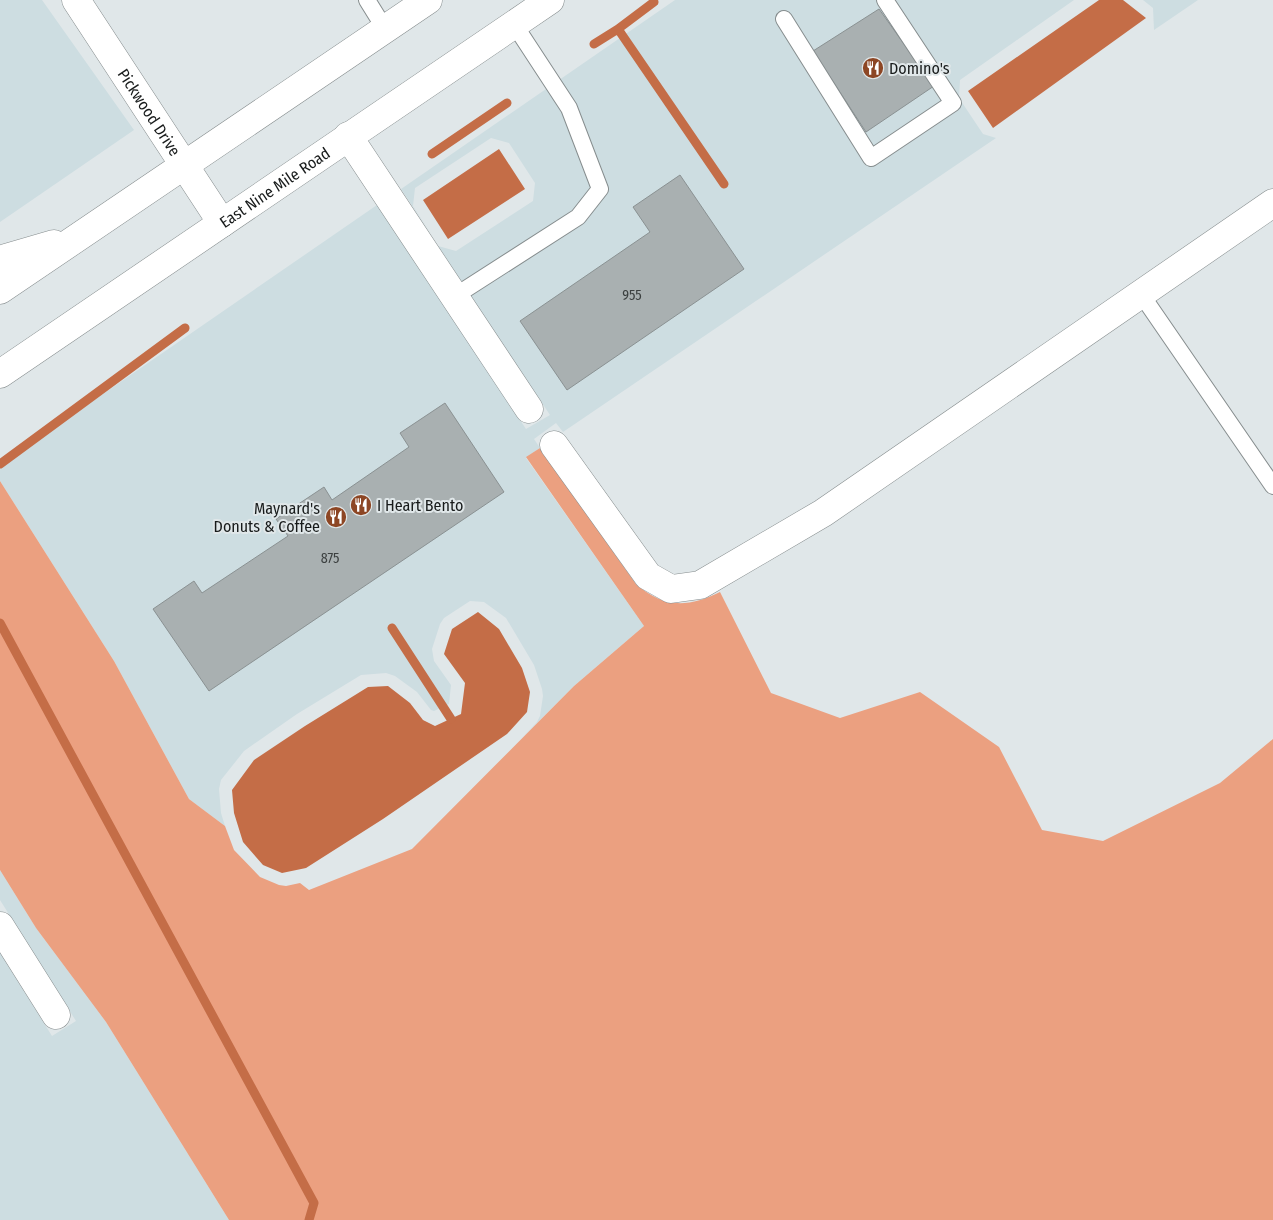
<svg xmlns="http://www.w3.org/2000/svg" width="1273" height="1220" font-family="'Fira Sans Condensed',sans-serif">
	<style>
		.built { fill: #cddde1 }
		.green { fill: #eba080 }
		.water { fill: #c46d47 }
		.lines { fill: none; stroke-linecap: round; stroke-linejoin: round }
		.stream { stroke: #c46d47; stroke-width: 9 }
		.building { fill: #a9b0b1; stroke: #8a9192 }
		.lane-casing { stroke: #868d8e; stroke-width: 18 }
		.street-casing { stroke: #868d8e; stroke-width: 29 }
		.primary-casing { stroke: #868d8e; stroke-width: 29 }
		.lane { stroke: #fff; stroke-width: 16 }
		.street { stroke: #fff; stroke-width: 28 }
		.primary { stroke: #fff; stroke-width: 28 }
		.labels { text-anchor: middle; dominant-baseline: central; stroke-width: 4; stroke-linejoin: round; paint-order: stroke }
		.number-label { font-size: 14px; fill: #3c4040 }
		.poi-label { font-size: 16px; fill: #181b1b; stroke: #e0e7e9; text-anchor: start }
		.street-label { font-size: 16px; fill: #181b1b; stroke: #e0e7e9 }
	</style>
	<rect width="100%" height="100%" fill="#e0e7e9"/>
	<path class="built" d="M0,0H42L134,130L0,222Z
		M675,0H1074L960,80L959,98L983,134L996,138L563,432L556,423L534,439L540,448L526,458L644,626L574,686L521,739L537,722L540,716L543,696L542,689L534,665L506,618L484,602L470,601L444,618L440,624L432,649L434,661L451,685L449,704L434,711L431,710L417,692L395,676L386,673L361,675L297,714L244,751L221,780L219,789L221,813L225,826L189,799L114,661L0,481V465L377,205L526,429L550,415L438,246L456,251L533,201L535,183L509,143L491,138L415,188L413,206L431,234L401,189Z
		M1143,0H1198L1154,30L1153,8Z
		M0,870L36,928L106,1022L229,1220H0V953L52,1036L76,1021L0,900Z"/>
	<path class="green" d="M540,448L636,584C663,608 688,608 720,592L771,693L840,718L920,692L999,747L1042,830L1103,841L1220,783L1273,739V1220H229L106,1022L36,928L0,870V481L114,661L189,799L225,826L234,850L260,877L279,885L286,886L300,883L309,890L412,849L574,686L644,626L526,457Z"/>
	<path class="water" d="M1099,0H1123L1146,18L993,128L968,91Z
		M499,149L525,189L448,239L423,200Z
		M478,612L499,629L522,668L530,692L527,712L507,734L383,819L306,868L282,873L263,865L243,842L234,813L232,790L254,760L305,726L368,687L388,686L410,703L423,720L435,726L461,714L465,683L444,654L452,629Z"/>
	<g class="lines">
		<path class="stream" d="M618,29L724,184
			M594,44L618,29L654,2
			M432,154L507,103
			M0,464L185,328
			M0,623L314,1203L309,1220
			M392,628L451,719"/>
	</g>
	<path class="building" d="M879,9L934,86L866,132L813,51Z
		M680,175L744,269L567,390L520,321L650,232L633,207Z
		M445,403L504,492L209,691L153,609L194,581L202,593L288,536L276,519L324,487L332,500L409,447L400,433Z"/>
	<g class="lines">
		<g class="lane-casing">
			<path id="lane" d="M367,0L385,29
				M784,19L871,158L953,103L885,0
				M1141,294L1273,486
				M455,296L578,217L600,189L569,108L514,24"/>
		</g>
		<g class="street-casing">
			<g id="street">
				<path id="s1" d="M76,0L222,223"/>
				<path d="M348,136L529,409"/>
				<path d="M554,445L648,576L671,589L700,585L823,513L1273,203"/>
				<path d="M0,926L56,1015"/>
			</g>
		</g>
		<g class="primary-casing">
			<g id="primary">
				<path d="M0,262L6,258L54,244"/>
				<path d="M0,290L428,0"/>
				<path id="s2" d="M0,374L550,0"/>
			</g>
		</g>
		<use href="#lane" class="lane"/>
		<use href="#street" class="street"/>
		<use href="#primary" class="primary"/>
	</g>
	<defs>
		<g id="restaurant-disc" transform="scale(1.125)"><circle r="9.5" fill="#8d4624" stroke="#e0e7e9"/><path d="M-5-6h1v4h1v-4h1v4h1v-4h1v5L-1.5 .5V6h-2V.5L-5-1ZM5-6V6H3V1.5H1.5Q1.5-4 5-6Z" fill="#fff"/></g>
	</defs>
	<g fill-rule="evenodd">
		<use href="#restaurant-disc" x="873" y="68"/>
		<use href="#restaurant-disc" x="361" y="505"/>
		<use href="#restaurant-disc" x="336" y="517"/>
	</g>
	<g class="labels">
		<g class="number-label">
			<text x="632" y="295">955</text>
			<text x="330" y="558">875</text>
		</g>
		<g class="poi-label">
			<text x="889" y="68">Domino's</text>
			<text x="377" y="505">I Heart Bento</text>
			<text x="320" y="508" text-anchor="end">Maynard's<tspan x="320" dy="18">Donuts &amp; Coffee</tspan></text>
		</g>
		<g class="street-label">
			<text stroke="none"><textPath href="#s1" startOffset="134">Pickwood Drive</textPath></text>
			<text stroke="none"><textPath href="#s2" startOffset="332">East Nine Mile Road</textPath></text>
		</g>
	</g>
</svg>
